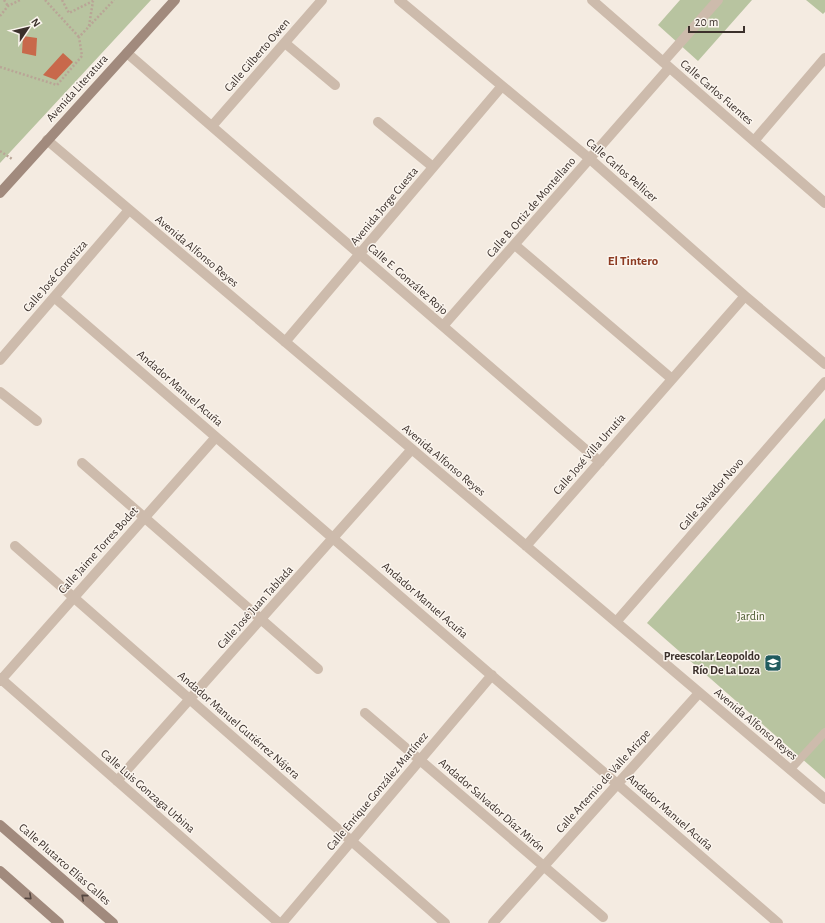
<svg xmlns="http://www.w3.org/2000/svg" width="825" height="923" font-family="'Alegreya Sans',sans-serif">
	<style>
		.green { fill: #b8c4a0 }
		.building { fill: #c8694b }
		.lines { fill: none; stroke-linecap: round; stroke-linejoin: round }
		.path { stroke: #b9a596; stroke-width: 2.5; stroke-dasharray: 2 2; stroke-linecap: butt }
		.lane { stroke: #cdbbac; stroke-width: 8 }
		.street { stroke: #cdbbac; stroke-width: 10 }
		.secondary { stroke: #a18a7d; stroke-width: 10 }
		.oneway { stroke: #544640 }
		.labels { text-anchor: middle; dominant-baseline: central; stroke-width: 3; stroke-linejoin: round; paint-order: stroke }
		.street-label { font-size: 12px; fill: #3b302b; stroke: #fbf5ee }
		.park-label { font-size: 12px; fill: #4a5a2e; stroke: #fbf5ee }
		.poi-label { font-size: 12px; font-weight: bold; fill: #3b302b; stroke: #fbf5ee; text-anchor: end }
		.neighbourhood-label { font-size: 13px; font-weight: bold; fill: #8c3b22; stroke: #fbf5ee }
	</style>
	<rect width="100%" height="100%" fill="#f4ebe1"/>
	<path class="green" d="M0,0H151L0,163Z
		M680,0H752L698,61L658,25Z
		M806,0H825V12L823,14Z
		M825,418V779L647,623Z"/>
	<path class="building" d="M23,36L37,38L36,56L22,53Z
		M63,53L73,62L56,80L43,75Z"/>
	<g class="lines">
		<path class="path" d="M4,0L8,6
			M45,0L79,37
			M62,0L69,13L95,0
			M0,16L8,6L20,0
			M89,26L93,1
			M0,67L57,85L82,56L79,37L114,0
			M0,151L12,159"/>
		<path class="lane" d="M790,770L825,732"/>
		<path class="street" d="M399,0L590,159L745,296L825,364
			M592,0L825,203
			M285,43L335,85
			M127,53L600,462
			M663,62L718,0
			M378,122L433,167
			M212,126L322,0
			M47,140L825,799
			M754,141L825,58
			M515,245L672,379
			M54,297L778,923
			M443,326L669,68
			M285,342L502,86
			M0,360L129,210
			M0,392L37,421
			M82,463L318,669
			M15,546L445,923
			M526,546L745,296
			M616,622L825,382
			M0,678L279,923
			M0,681L216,437
			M365,713L603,917
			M117,781L412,449
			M282,923L492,675
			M493,923L699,693"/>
		<path class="secondary" d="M0,193L175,0
			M0,825L113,923
			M0,871L59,923"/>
	</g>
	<defs><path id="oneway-chevron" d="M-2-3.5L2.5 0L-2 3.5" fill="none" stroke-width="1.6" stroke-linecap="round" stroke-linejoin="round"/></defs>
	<g class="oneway">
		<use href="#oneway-chevron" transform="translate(29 897) rotate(42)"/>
		<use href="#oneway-chevron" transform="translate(84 897) rotate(-139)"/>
	</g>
	<defs>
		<g id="school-square" transform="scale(0.9)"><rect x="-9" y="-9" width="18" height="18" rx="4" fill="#1f5a5e" stroke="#fbf5ee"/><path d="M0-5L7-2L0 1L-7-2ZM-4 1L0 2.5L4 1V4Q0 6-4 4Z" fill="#fff"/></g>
	</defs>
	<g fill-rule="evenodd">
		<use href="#school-square" x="773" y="663"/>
	</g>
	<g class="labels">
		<g class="street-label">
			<text transform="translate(257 55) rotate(-49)">Calle Gilberto Owen</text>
			<text transform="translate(77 88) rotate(-48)">Avenida Literatura</text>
			<text transform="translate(717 92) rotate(41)">Calle Carlos Fuentes</text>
			<text transform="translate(622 170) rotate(41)">Calle Carlos Pellicer</text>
			<text transform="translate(384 206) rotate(-50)">Avenida Jorge Cuesta</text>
			<text transform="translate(531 207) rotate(-49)">Calle B. Ortiz de Montellano</text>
			<text transform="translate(197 251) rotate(40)">Avenida Alfonso Reyes</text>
			<text transform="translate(55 276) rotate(-49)">Calle José Gorostiza</text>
			<text transform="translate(408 279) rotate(41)">Calle E. González Rojo</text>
			<text transform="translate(180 388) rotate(41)">Andador Manuel Acuña</text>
			<text transform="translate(589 454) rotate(-49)">Calle José Villa Urrutia</text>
			<text transform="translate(444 460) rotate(40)">Avenida Alfonso Reyes</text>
			<text transform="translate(711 494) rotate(-49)">Calle Salvador Novo</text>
			<text transform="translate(98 550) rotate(-48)">Calle Jaime Torres Bodet</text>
			<text transform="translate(425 600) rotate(41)">Andador Manuel Acuña</text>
			<text transform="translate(255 607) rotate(-48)">Calle José Juan Tablada</text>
			<text transform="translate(756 724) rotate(40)">Avenida Alfonso Reyes</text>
			<text transform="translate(239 725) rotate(41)">Andador Manuel Gutiérrez Nájera</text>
			<text transform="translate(603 781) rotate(-48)">Calle Artemio de Valle Arizpe</text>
			<text transform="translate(148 791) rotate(41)">Calle Luis Gonzaga Urbina</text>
			<text transform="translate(377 791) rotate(-50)">Calle Enrique González Martínez</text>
			<text transform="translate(492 805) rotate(41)">Andador Salvador Díaz Mirón</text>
			<text transform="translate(670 812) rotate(41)">Andador Manuel Acuña</text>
			<text transform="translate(65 864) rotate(41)">Calle Plutarco Elías Calles</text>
		</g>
		<g class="park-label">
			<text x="751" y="616">Jardin</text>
		</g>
		<g class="poi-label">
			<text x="760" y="656">Preescolar Leopoldo<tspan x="760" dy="14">Río De La Loza</tspan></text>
		</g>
		<g class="neighbourhood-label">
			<text x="633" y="261">El Tintero</text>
		</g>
	</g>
	<g transform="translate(28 28) rotate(55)" stroke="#fbf5ee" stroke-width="3" paint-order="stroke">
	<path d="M0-3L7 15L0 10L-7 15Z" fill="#3b302b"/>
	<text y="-6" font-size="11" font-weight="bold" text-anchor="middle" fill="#3b302b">N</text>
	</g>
	<path d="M689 26v6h55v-6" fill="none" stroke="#3b302b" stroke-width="2"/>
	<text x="695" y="26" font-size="12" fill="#3b302b" stroke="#fbf5ee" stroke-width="3" paint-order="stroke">20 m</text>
</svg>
